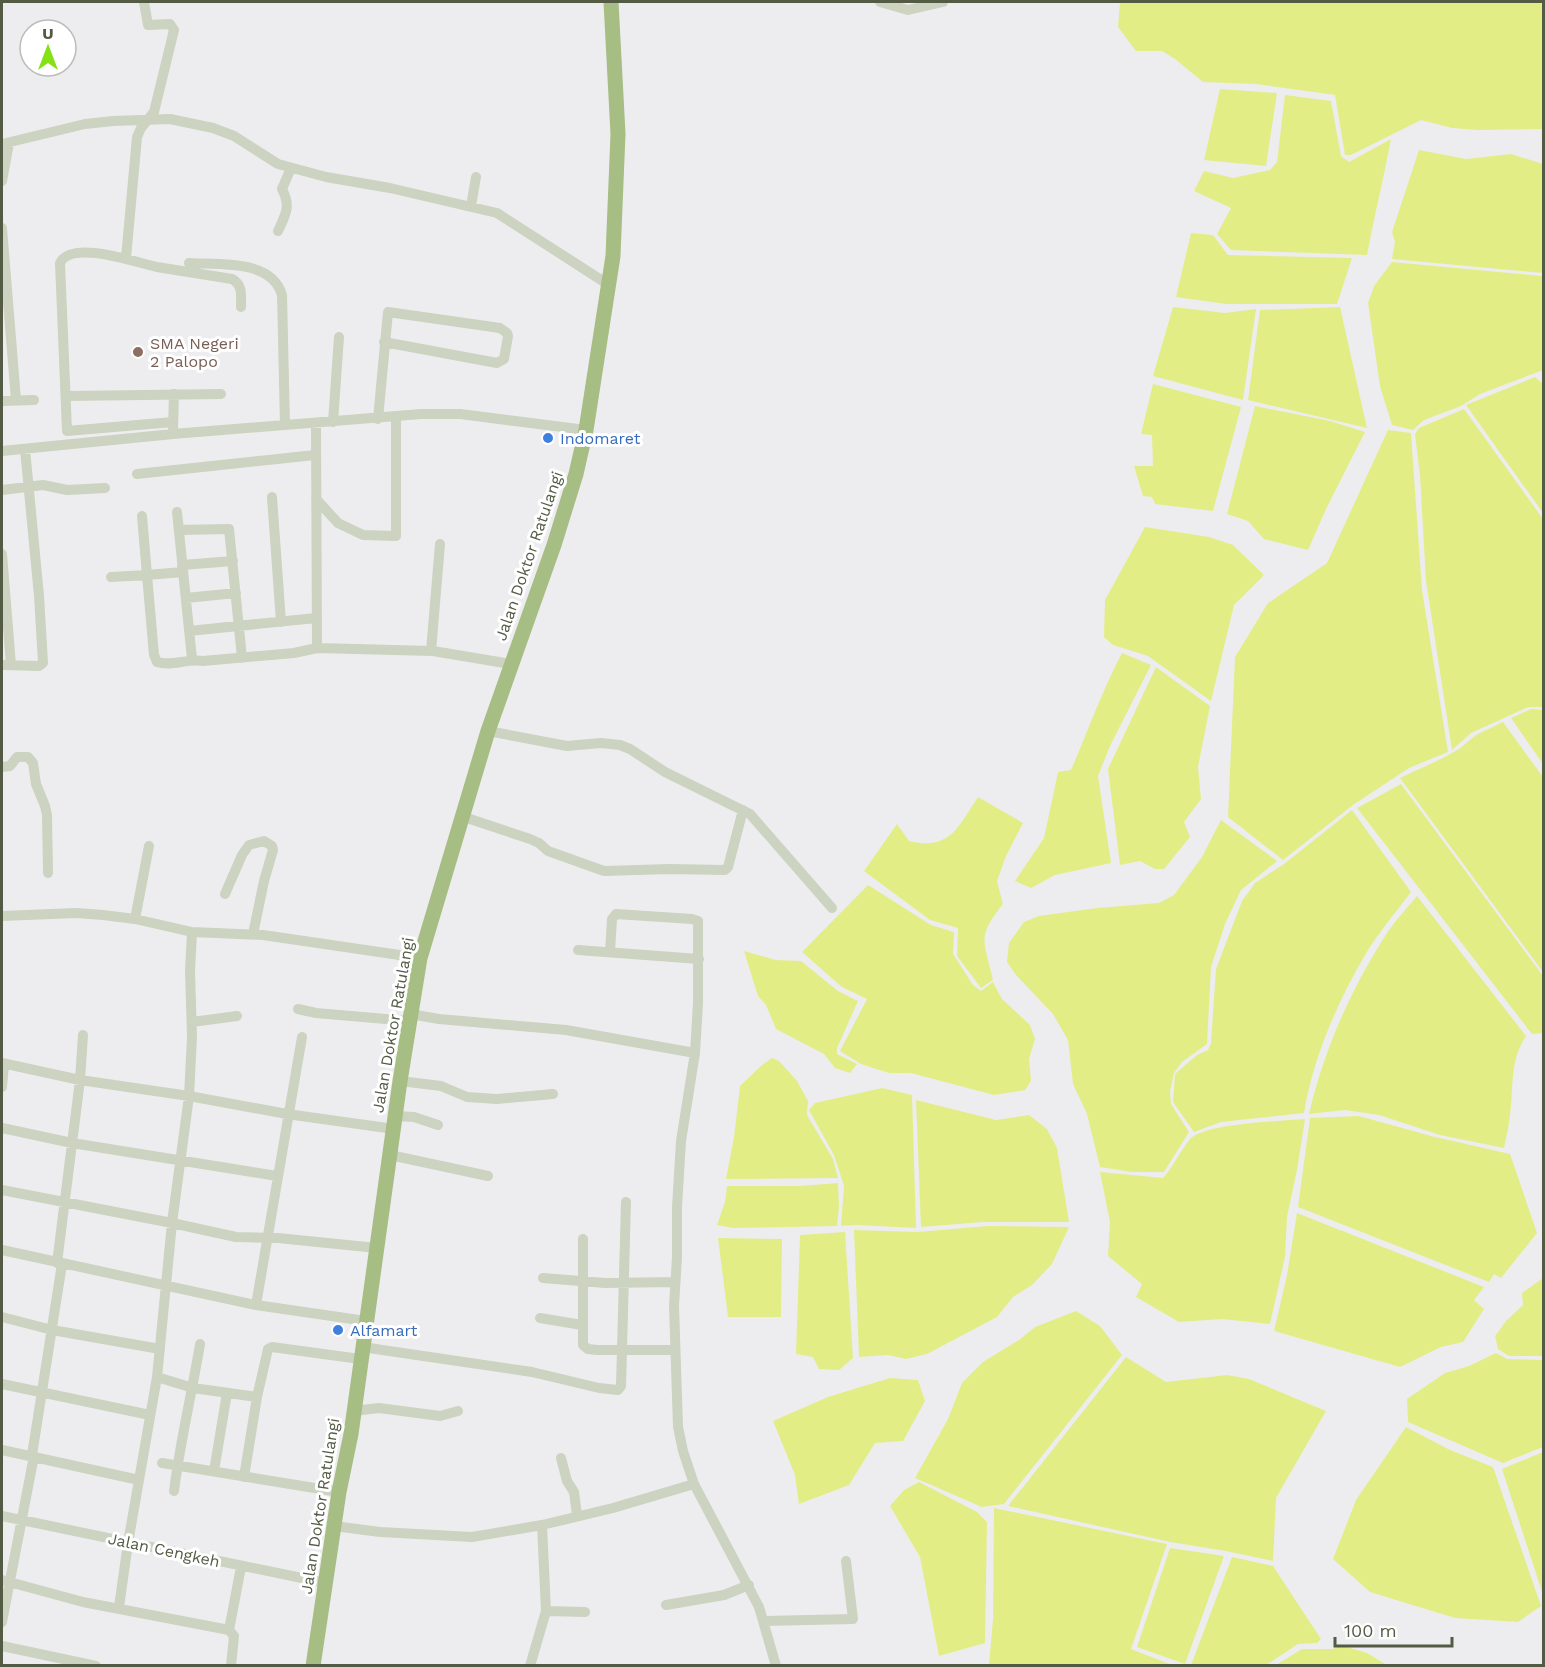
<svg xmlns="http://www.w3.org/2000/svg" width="1545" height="1667" font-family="'Work Sans',sans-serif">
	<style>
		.water { fill: #e3ed86 }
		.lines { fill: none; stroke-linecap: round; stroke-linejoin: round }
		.minor { stroke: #ccd3c0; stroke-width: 10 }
		.highway { stroke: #a6bd84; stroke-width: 15 }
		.education-dot { fill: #8d6e63; stroke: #fff; stroke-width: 2 }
		.shop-dot { fill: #3f7fe0; stroke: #fff; stroke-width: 2 }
		.labels { text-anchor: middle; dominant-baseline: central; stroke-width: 6; stroke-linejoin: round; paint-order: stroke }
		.education-label { font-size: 16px; fill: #785e54; stroke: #fff; text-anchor: start }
		.shop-label { font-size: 16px; fill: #366cbe; stroke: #fff; text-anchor: start }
		.street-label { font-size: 16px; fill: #535b45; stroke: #fff }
	</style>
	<rect width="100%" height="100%" fill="#ededf0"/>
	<path class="water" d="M1120,2H1543V129L1478,130L1452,128L1421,120L1351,155H1345L1335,95L1256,84L1203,82L1175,59L1162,51H1136L1118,27Z
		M1220,89L1277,93L1266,166L1204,160Z
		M1285,95L1331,101L1341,156L1349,162L1391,139C1384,178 1374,216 1367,255L1231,250L1217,234L1231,208L1194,191L1204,171L1233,178L1270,170L1277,162Z
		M1419,150L1466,159L1511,154L1543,164V273L1392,259L1395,242L1392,232Z
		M1191,233L1213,235L1228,255L1352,258L1337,304H1226L1176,297Z
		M1392,262L1543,276V370L1480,394L1461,406L1424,420L1413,430L1392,425L1380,386L1368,303L1374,286Z
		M1173,307L1225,313L1256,309L1243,400L1153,376Z
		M1340,307L1367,428L1248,400L1260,310Z
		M1535,377L1543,384V513L1466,405Z
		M1153,384L1241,407L1213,511L1155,504L1152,497L1143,496L1134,466H1153L1152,435L1141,434Z
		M1255,406L1330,421L1365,432L1327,507L1308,550L1264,539L1248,521L1227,514Z
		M1464,409L1543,519L1544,707H1528L1471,733L1452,750L1426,581L1420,476L1415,434L1419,428Z
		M1388,430L1411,433L1422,590L1448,752L1409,768L1353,805L1283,860L1228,817L1235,657L1268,603L1327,563Z
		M1145,527L1209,537L1233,545L1264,575L1234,605L1211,701L1148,656L1113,645L1104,637L1105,600Z
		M1122,653L1151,665L1110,746L1098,776L1111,863L1055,875L1031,888L1015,881L1044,838L1058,772L1071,770C1088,731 1102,691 1122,653Z
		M1156,667L1210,706L1198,767L1201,799L1184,822L1190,837L1164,869H1155L1140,861L1120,865L1108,769Z
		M1531,709L1543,710V764L1511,718Z
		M1503,722L1543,777V972L1400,778L1443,758L1459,749L1476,735Z
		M1401,784L1543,976V1033L1532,1034L1357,808Z
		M978,797L1023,823L1006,856L997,881L1003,904C976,938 984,940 993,980L981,988L957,956L958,928L930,920L864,871L897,824L909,841C950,851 958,827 978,797Z
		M1352,810L1411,892C1396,912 1378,933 1365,955C1337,1003 1313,1058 1304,1113L1221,1122L1194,1132L1173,1102L1175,1074L1197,1055L1208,1050L1211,1043L1216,969L1242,901L1255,883L1284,864Z
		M1221,820L1277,861L1241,890L1225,924L1211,967L1207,1044L1182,1062L1174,1073L1170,1091L1171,1104L1189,1132L1164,1172H1132L1100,1167L1087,1114L1073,1084L1068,1040L1053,1014L1016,975L1007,962L1009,943L1024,922L1039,916L1097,908L1159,903L1174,895L1202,857Z
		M868,885L931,925L954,932L953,954L973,985L981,991L993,982L1002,999L1030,1025L1035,1039L1029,1059L1031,1081L1025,1090L994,1095L911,1073H889L861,1064L840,1051L867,999L842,987L802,952Z
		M1417,896L1526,1036C1509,1062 1514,1087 1510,1115C1509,1126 1506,1137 1504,1148L1440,1135L1379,1115L1345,1110L1309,1114C1324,1050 1350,991 1385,936C1394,922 1406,909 1417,896Z
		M744,951L776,960L801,961L838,991L858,1001L837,1048V1054L857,1064L850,1073L835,1068L824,1054L776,1029L766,1005L758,996Z
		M772,1058L779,1061L797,1081L808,1101L807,1115L833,1159L838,1178L726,1179L734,1137L740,1086L762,1065Z
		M882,1088L912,1095L916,1228L856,1225L841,1226L844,1186L834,1155L809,1110L815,1103Z
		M916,1100L996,1120L1029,1115L1047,1129L1057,1148L1069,1222H983L921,1227Z
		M1359,1116L1431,1136L1510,1154L1537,1233L1501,1278L1494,1274L1489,1282L1298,1207L1310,1118Z
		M1305,1119L1297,1170L1287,1217L1285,1257L1270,1324L1222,1319L1179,1322L1136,1297L1142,1284L1108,1256L1110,1222L1100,1172L1163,1178C1174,1166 1180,1151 1190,1139C1205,1123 1282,1121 1305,1119Z
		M838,1183L839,1206L837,1226L733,1228L717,1225L725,1202L727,1186H799Z
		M1297,1213L1484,1287L1474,1300L1484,1309L1463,1342L1441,1347L1400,1367L1274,1331L1287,1275Z
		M988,1226L1069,1227L1052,1264L1032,1285L1013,1297L997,1317L927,1354L906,1359L888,1355L859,1357L854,1230L917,1232Z
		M845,1232L853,1358L839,1370L819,1369L813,1357L796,1354L800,1235Z
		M718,1238L782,1239L781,1317H728Z
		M1543,1278V1356H1509L1498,1349L1495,1336L1506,1321L1523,1305L1522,1293Z
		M1076,1311L1100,1326L1122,1355L1004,1504L982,1507L915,1478L948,1419L962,1383L983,1362L1019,1340L1035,1327Z
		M1496,1353L1507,1359L1543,1360V1447L1503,1463L1408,1422L1407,1399L1445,1373L1469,1366Z
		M1126,1357L1166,1382L1227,1375L1249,1379L1326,1411L1276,1498L1273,1561L1226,1551L1170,1542L1008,1506Z
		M890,1378L918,1380L925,1401L903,1441L875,1443L849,1485L799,1504L795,1475L773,1421L828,1397Z
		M1406,1427L1450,1450L1493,1467L1541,1606L1518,1622L1455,1618L1370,1592L1333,1559L1356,1500Z
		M1543,1452V1595L1502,1469Z
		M919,1482L977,1512L987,1522L985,1643L939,1656L920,1557L890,1506L904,1490Z
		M994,1508L1167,1544L1131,1649L1172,1665H989L993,1619Z
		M1170,1548L1224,1556L1185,1664L1137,1647Z
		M1232,1557L1273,1566L1321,1639L1317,1643L1298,1644L1266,1665H1191Z
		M1340,1645L1367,1653L1387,1665H1276L1302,1649H1333Z"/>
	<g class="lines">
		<path class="minor" d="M880,2L908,10L943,2
			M2,144L85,124L113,121L170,119L213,128L234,136L278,164L326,177L390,188L497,213L609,285
			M2,181L9,143
			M471,206L476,177
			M2,228L16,400
			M278,231C286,214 291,206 282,189L291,168
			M126,258L137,137L141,128L154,112L174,30L170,24L148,25L144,2
			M189,263C219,265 272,259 282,295L285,425
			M67,396L221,394
			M2,401L34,400
			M378,419L388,312L500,328L507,333L508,336L504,359L497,363L384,342
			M173,422L67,431L60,263C71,239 138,263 157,267C182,271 207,275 232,279C243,285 241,295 241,307
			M333,422L339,337
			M316,423L317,648L433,651L511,664
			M173,428L174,394
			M2,451L173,434L421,414H460L586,430
			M137,474L315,455
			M2,490L43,485L67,490L105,488
			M272,497L281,622
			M316,499L338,523L363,535L396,536V417
			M177,512L192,659
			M142,516L147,575L183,572
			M179,530L229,529L242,658
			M2,554L11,665
			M182,565L233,561
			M111,577L147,575L154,655L157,662C171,667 188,658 203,661L294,653L317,648
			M186,598L236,593
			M189,631L316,618
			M431,651L440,544
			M2,665L39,666L43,663L39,596L25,449
			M488,731L567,746L601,743L620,745L630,749L665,772L750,814L832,908
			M2,767L10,766L17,757H28L33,763L36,784L45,806L47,815L48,873
			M461,816L530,839L539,843L548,851L604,871L670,869L725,870L728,867L743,810
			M225,894L242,855L249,845L264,841L272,846L273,850L264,881L253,934
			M2,916L76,913L103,915L135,919L192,932L263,935L420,958
			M135,919L149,846
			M578,950L699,959
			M610,952L612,919L616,914L692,919L698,921V1003L695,1053
			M298,1009L316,1013L409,1021
			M192,1022L237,1016
			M2,1063L80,1080L189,1096L287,1114L394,1129
			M400,1081L441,1086L467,1097L497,1099L553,1094
			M2,1087L4,1064
			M395,1116L414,1117L438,1125
			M2,1128L72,1143L277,1176
			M390,1155L488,1176
			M2,1190L172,1223L236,1237L278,1238L377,1248
			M583,1239V1345L588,1349L597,1350H675
			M2,1250L256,1305L366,1321
			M57,1263L80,1080L83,1035
			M543,1278L605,1283L675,1282
			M256,1305L302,1037
			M2,1317L52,1330L160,1349
			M540,1318L582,1325
			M362,1347L532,1372L599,1388L618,1390L621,1386L626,1202
			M157,1377L193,1388L257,1397
			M2,1384L150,1415
			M353,1411L379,1408L440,1416L458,1411
			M2,1450L139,1480
			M32,1455L62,1264
			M561,1458L567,1481L574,1492L577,1515
			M162,1463L339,1492
			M214,1471L227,1393
			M244,1477L257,1397L268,1349L272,1347L360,1359
			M694,1484L759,1607L776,1666
			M174,1491C180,1442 192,1393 200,1344
			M2,1516L326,1583
			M334,1526L380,1532L472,1537L542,1525L613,1508L694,1484L683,1451L678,1427L674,1306L677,1257V1207L681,1141L695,1053L566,1030L439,1019L410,1014
			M2,1580L83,1602L229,1630
			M666,1605L724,1595L749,1585
			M119,1607L128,1543L157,1377L172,1223L189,1096L192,1037L190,971L192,932
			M546,1611L585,1612
			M764,1621L853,1619L846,1561
			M2,1622L34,1456
			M2,1646L96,1666
			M231,1666L234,1636L229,1630L241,1567
			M530,1666L546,1611L542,1525"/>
		<path class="highway" d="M313,1666L339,1492L351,1434L400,1081L420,958L488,731L554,545L576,474L586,430L613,256L618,134L611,2"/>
	</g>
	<circle class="education-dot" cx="138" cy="352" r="6"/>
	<g class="shop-dot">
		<circle cx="548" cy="438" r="6"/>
		<circle cx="338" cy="1330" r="6"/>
	</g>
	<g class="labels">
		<g class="education-label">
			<text x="150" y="343">SMA Negeri<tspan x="150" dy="18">2 Palopo</tspan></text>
		</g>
		<g class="shop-label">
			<text x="560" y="438">Indomaret</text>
			<text x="350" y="1330">Alfamart</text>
		</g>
		<g class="street-label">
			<text transform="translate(529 556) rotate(-71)">Jalan Doktor Ratulangi</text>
			<text transform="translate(393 1025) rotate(-80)">Jalan Doktor Ratulangi</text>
			<text transform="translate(320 1506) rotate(-81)">Jalan Doktor Ratulangi</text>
			<text transform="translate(164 1550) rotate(12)">Jalan Cengkeh</text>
		</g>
	</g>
	<rect width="1545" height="1667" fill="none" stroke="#535b45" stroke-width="6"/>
	<g transform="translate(48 48)"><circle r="28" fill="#ffffff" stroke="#babdb5" stroke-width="1.5"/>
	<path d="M0-4.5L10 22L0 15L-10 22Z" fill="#85e116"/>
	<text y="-9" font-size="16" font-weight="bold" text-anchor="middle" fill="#535b45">U</text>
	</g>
	<path d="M1335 1637v9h117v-9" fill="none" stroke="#535b45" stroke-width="3"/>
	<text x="1344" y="1637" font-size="18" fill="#535b45" stroke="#ffffff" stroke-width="4.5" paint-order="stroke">100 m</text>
</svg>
